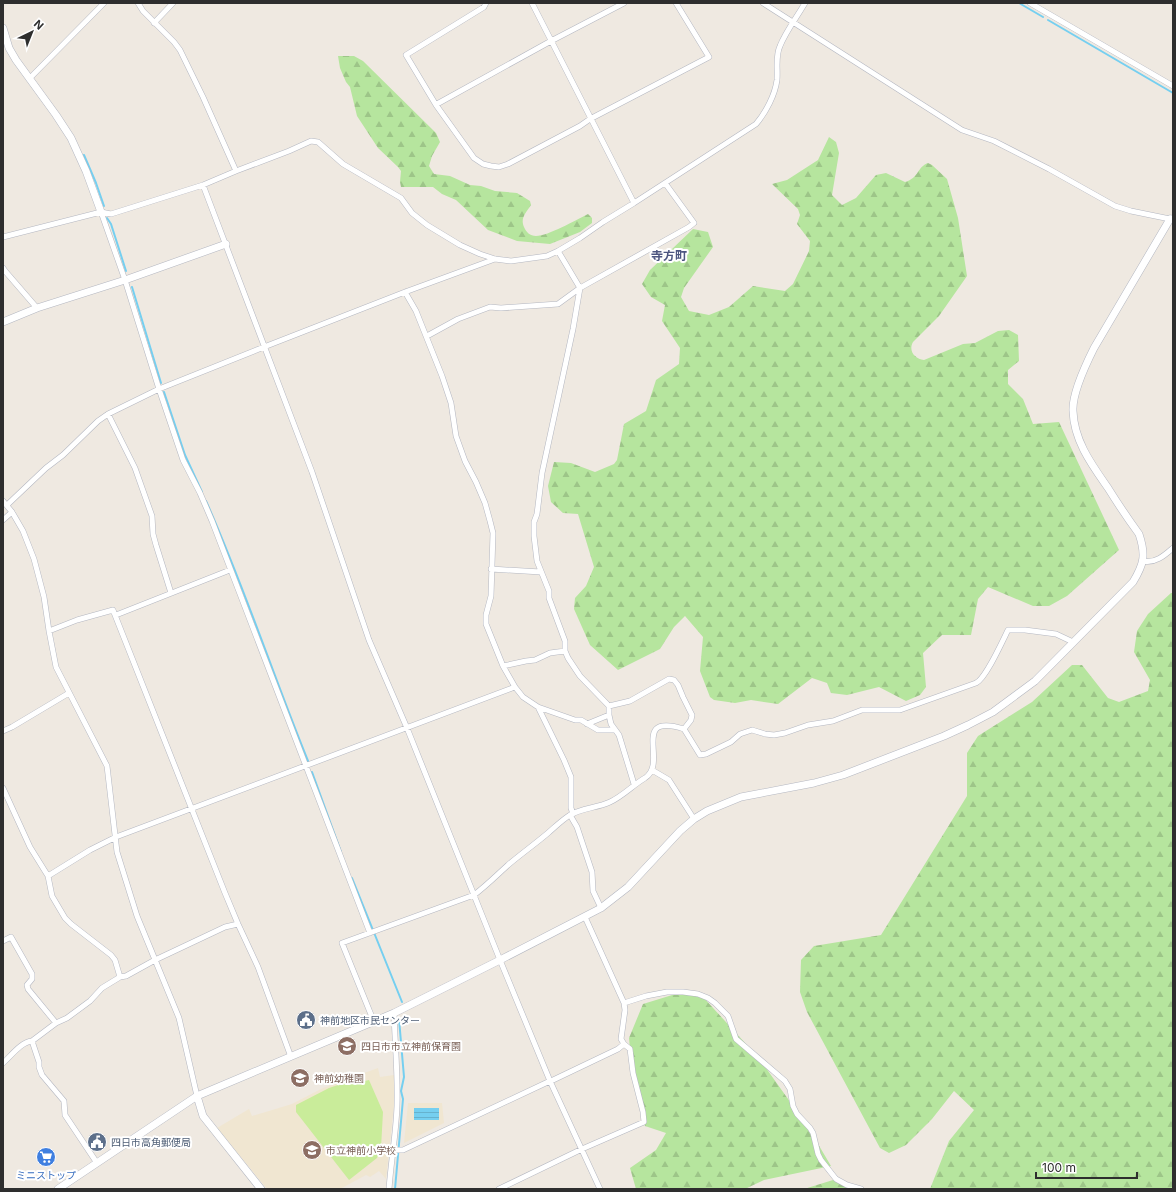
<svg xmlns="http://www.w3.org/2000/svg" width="1176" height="1192" font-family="Inter,'Noto Sans JP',sans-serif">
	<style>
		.education { fill: #f0e6d1 }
		.forest { fill: url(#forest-firs) }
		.pitch { fill: #c9ec9a }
		.water { fill: url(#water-rules) }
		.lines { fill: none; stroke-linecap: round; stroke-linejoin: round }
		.stream { stroke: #75cff0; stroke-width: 2 }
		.street-casing { stroke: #b4b7c1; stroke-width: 6 }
		.secondary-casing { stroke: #b4b7c1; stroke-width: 8 }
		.street { stroke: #fff; stroke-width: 5 }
		.secondary { stroke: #fff; stroke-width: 7 }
		.labels { text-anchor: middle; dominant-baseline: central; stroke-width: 4; stroke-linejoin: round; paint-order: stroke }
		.service-label { font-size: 10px; fill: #4e5e75; stroke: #fff; text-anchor: start }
		.education-label { font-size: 10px; fill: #785e54; stroke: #fff; text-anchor: start }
		.shop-label { font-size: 10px; fill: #366cbe; stroke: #fff }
		.quarter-label { font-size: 12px; font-weight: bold; fill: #4d5680; stroke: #fff }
	</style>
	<defs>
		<pattern id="forest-firs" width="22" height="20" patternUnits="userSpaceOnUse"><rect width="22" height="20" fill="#b6e59e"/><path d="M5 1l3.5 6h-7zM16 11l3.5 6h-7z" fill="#9dc588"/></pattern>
		<pattern id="water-rules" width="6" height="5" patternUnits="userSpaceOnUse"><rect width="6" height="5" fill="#75cff0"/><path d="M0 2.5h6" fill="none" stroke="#66b2ce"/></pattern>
	</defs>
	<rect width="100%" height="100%" fill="#efe9e1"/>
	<path class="education" d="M378,1068L380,1077L394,1075V1105L386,1179L379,1171L370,1177L366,1175L340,1189H267L217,1128L249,1109L252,1116L292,1104L323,1088Z
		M408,1103H442L444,1123L404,1143Z"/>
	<path class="forest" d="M338,56H354L363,61L436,133L440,142L432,156L429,166L434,174L450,176L470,185L481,186L495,191L517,193L530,201L531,205C526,213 520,218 524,227C526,232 530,236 536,236C548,236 576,220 588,214L592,218V223L580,232L550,244L517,241L488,230L456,200L442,194L433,187H401L400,182L401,171L398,167L378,148L357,116L350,87L346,82L340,68Z
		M829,137L836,142L839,153L832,195L842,205L856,198L876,175L886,173L905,182C919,178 917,167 928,163L932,165L947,179L958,218L967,276L939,316L913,342C908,351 915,359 924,360L963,344L975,343L998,331L1009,330L1018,335L1019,361L1008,370V384L1023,399L1033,424L1059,422L1119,550L1067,596L1049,606H1033L988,587L978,599L971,635H942L923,653L926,687L920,695L906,701L879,687L847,695L831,693L827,683L812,678L778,704L751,700L735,703L714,700L710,697L700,671L703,637L685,616L674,627L660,649L618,670L590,645L574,609L575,598L586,586L594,567L578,514L563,513L551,502L548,486L554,462L571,463L595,472L614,464L617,460L624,424L646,411L656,380L679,364L680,348L662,321L665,305L651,297L642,284L650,270L693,229L708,232L713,247L684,288L681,297L689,311L709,315L729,307L753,286L785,291L793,284L809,251L810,241L797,224L800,215L798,209L772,184L787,180L818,160Z
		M1171,593H1173V1189H930L949,1141L974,1110L954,1091L932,1119L906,1145L889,1153L880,1148L807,1012L800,992L801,960L814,946L881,935L967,796V753L978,736L1032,702L1072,665H1082L1108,698L1119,702L1148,691L1150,680L1134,652L1137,631L1148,614Z
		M682,992L703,997L758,1057L808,1127L831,1166L764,1180L745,1189H636L630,1168L656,1150L666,1133L645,1126L632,1071L629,1038L643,1004Z
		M833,1180L843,1184L847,1189H804Z"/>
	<path class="pitch" d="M356,1079L361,1082L369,1080L383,1112L381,1148L377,1158L349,1180L296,1112V1105L329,1088Z"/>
	<path class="water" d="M414,1108H439V1120H414Z"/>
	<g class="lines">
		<path class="stream" d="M1019,3L1043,17
			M1048,20L1173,93
			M84,155L96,183L104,206
			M107,218L111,224L126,271
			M132,287L161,383
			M164,392L185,455L202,492
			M206,501C244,586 273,675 308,761
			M312,772L341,852
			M352,878L402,1002
			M395,1189L403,1099L401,1091L404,1077L399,1019"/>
		<g class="street-casing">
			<path id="street" d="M138,3L143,11L174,42L180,50L203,97L236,171
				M486,3L484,7L406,55L436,105L474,158L483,164L491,166L499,167L508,164L580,126L590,119L709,57L676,3
				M532,3L634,203
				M763,3L962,130L994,141L1049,169L1115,206L1131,211L1170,219L1171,218
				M1030,3L1173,86
				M154,23L173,3
				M29,79L104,3
				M437,104L551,41L624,3
				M203,185L312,472L369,640L407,728L500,960L550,1081L600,1189
				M101,212L125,280L159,389L183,460L200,493L212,521L370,933
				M3,237L101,212L111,214L203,185L236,171L289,151L311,141L318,142L343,164L401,198L412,213L427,225L460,245L480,254L495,259L511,261L547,256L558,251L580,238L603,222L634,203L756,124C766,112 775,95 777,80C778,68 775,57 780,46C786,31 797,17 805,3
				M558,251L580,288L573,329L542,473L537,514L534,522V536L537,561L549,591V598L565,641V651L568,658L580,676L609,706V715L611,724L619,735L634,784
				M3,268L5,271L37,308
				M405,292L416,311L442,376L451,403L456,436L465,461L476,482L485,503L490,521L493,533L491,596L486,615V624L503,666L515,687L523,697L538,707L564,760L571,777V808L573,814
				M427,336L458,319L490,307L501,308L558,304L580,288L689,227L694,223L665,183
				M108,414L135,468L152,516L153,534L156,545L171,593
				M3,501L12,512L23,531L34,559L44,597L49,631L56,667L107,766L117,852L137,916L179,1018L197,1096
				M7,505L46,468L63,455L98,421L108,414L159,389L264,347L405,292L495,259
				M3,520L12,512
				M1143,561C1155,564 1165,555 1173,548
				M491,569L541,572
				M116,615L230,570
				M49,631L77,620L113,610L225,893L238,924L258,967L291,1057
				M503,666L526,661L535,660L550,653L565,651
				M609,706L630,701L669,679L674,680L678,685L683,697L692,715L691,720L684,729
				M538,707L575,720H581L598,730H615
				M587,724L609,715
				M3,731L12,727L69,693
				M652,770L669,780L694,819
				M3,788L30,847L48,876L52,896L65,918L71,924L111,955L115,960L120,977
				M570,815L577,827L592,872L593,891L601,908
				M48,876L90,850L116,837L515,687
				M3,941L11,937L32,974V979L27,985L28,989L56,1023
				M624,1003L646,996L667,992H683L698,994L708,998L715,1003L728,1016L736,1039L785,1081L790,1089L793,1106L797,1114L810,1128L813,1133L818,1154L821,1160L836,1179L847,1185L861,1189
				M374,1022L342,943L474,895C486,886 497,875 508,865C521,854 535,844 548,833C555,827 562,820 570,815C582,808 597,808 610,802C623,796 633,785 645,778C669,763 629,712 684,729L700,755L706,754L731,742L740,734L752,730L765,734L774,735L785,733L808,725L833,721L862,710H900L976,683C986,678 1002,642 1008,630H1025L1056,634L1073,642
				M32,1041L39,1062V1067L42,1075L64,1101L65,1115L97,1163
				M3,1063C11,1056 21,1042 32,1041L56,1023L67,1018L90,1001L102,988L120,977L126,976L155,960L225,927L238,924
				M551,1081L618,1049L624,1044
				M394,1150H403L550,1081
				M389,1189C391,1161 396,1134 397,1106C398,1075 395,1044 394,1013
				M499,1189L582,1149L644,1122L643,1112L633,1073L630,1049L624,1044L621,1039L625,1010L624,1003L585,917"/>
		</g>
		<g class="secondary-casing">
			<path id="secondary" d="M3,28L9,48L16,60L56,115L71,138L86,171L101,212
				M3,322L37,308L125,280L226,244
				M197,1096L203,1116L261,1189
				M58,1189L197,1096L394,1013L500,960L601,908L628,887L680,831L694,819L707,811L741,797L814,783L843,775L944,736L968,725L993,712L1035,681L1133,582C1144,564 1146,555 1139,534C1128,519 1118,504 1108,488C1092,465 1074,441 1073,411C1072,394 1086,364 1094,348L1170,219"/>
		</g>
		<use href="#street" class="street"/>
		<use href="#secondary" class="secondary"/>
	</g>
	<defs>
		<g id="civic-disc" transform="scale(1)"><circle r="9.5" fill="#5c6f8a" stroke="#fff"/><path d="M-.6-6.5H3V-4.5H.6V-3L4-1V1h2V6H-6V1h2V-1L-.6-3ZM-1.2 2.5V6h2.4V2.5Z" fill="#fff"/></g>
		<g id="school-disc" transform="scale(1)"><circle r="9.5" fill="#8d6e63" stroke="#fff"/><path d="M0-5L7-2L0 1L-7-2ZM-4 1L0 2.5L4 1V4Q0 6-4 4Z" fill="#fff"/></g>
		<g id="supermarket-disc" transform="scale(1)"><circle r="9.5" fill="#3f7fe0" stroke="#fff"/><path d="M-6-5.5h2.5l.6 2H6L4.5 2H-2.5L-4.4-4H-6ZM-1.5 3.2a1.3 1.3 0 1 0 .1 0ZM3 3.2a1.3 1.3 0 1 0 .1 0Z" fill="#fff"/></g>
	</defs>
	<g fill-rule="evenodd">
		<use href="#civic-disc" x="306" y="1020"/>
		<use href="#school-disc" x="347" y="1046"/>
		<use href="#school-disc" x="300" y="1078"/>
		<use href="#civic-disc" x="97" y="1142"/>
		<use href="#school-disc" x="312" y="1150"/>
		<use href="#supermarket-disc" x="46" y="1157"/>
	</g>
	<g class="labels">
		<g class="service-label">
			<text x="320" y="1020">神前地区市民センター</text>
			<text x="111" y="1142">四日市高角郵便局</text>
		</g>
		<g class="education-label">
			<text x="361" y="1046">四日市市立神前保育園</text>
			<text x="314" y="1078">神前幼稚園</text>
			<text x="326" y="1150">市立神前小学校</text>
		</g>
		<g class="shop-label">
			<text x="46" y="1175">ミニストップ</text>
		</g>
		<g class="quarter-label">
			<text x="669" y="255">寺方町</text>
		</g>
	</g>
	<rect width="1176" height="1192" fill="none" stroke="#2e2e2e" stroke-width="8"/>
	<g transform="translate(32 32) rotate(43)" stroke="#ffffff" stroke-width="3" paint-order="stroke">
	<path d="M0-3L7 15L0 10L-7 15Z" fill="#2e2e2e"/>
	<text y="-6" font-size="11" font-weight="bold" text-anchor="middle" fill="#2e2e2e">N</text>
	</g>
	<path d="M1036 1172v6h101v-6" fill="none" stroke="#2e2e2e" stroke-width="2"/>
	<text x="1042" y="1172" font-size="12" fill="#2e2e2e" stroke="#ffffff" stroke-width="3" paint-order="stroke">100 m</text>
</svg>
